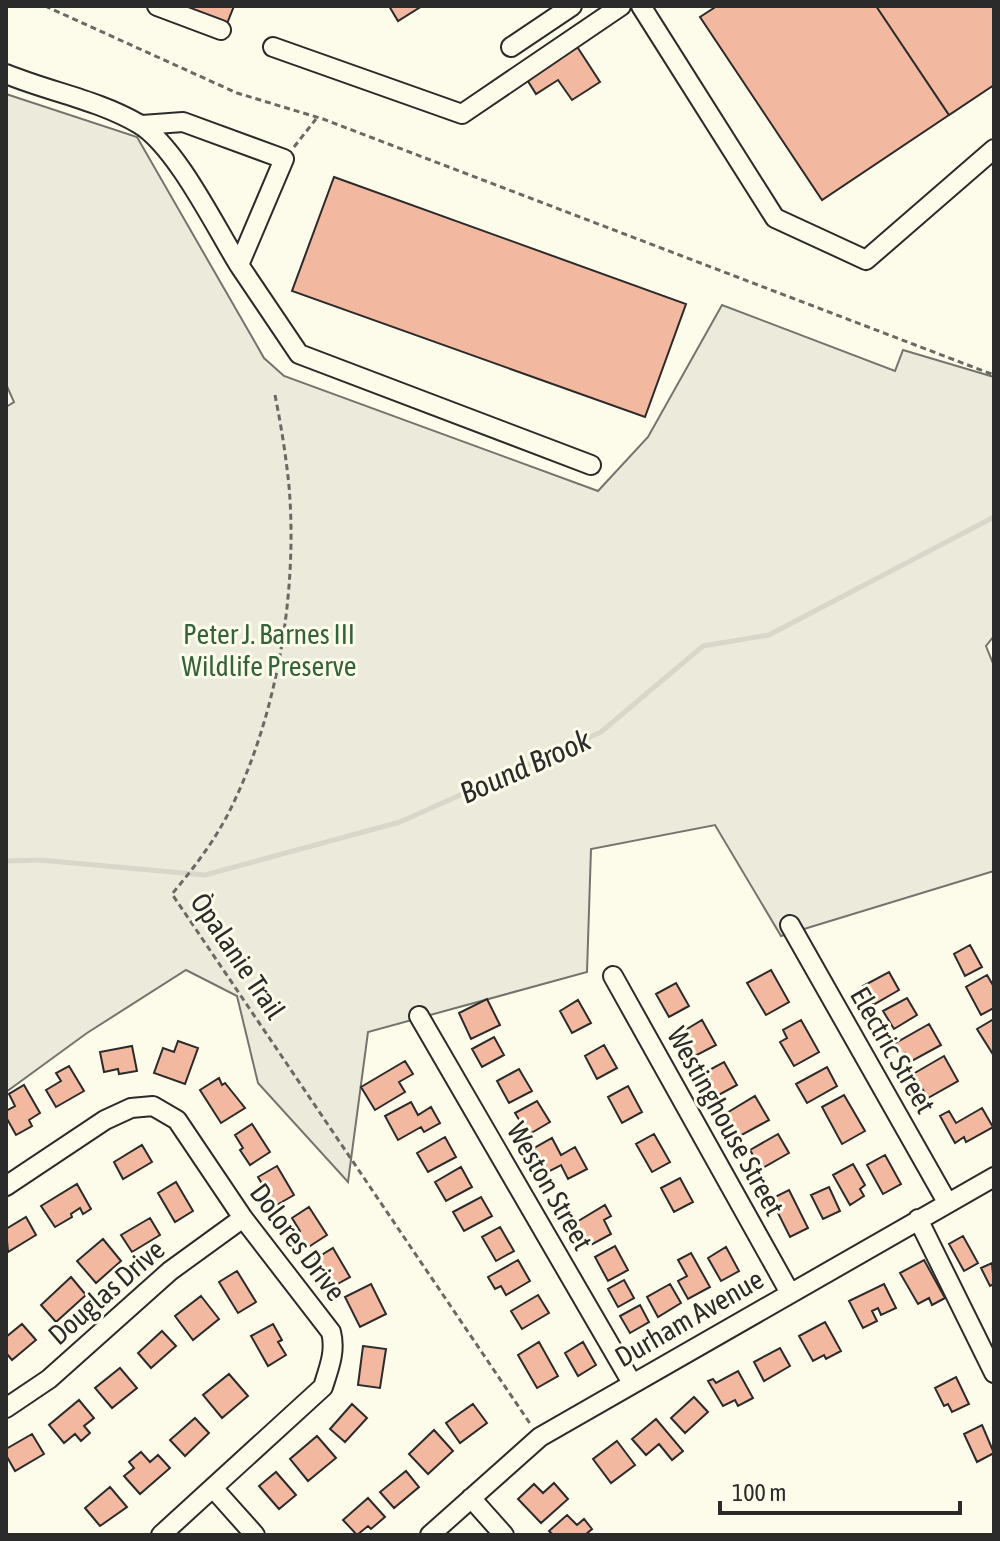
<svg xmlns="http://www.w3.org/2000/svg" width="1000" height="1541" font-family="'Asap Condensed',sans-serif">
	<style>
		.green { fill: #ecebdb; stroke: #74746e; stroke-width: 2 }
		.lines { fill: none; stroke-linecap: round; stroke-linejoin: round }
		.stream { stroke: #d8d7c9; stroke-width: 5 }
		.building { fill: #f2b8a0; stroke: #2b2b2b; stroke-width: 2 }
		.minor-casing { stroke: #2b2b2b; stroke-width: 22 }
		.path { stroke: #6a6964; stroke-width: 3; stroke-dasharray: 6 4; stroke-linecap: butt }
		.minor { stroke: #fdfbea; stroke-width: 18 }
		.labels { text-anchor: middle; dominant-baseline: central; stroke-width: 6; stroke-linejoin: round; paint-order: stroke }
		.park-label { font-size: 28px; fill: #34623c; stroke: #fdfbea }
		.street-label { font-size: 28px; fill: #2b2b2b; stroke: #fdfbea }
		.water-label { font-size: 30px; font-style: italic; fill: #2b2b2b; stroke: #fdfbea }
	</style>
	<rect width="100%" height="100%" fill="#fdfbea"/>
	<path class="green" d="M6,94L137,137L264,358L284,376L598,491L648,437L722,305L895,371L903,350L994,377V636L986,646L994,666V871L781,936L715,825L591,849L587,972L368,1032L348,1182L258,1083L237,996L186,970L87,1033L6,1092V407L14,402L6,384Z"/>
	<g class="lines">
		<path class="stream" d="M6,861L40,860L205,875L400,822L601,732L703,646L769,635L994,517"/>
	</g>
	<path class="building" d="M175,6H234L226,26Z
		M389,6H422L398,21Z
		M717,6H876L949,115L822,200L700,17Z
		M876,6H994V85L949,115Z
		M576,45L600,82L572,100L558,80L536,94L526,78Z
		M334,177L686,304L645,417L292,291Z
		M970,945L982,967L965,976L954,954Z
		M771,970L789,1002L766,1015L747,983Z
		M889,972L899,990L873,1005L863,986Z
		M987,975L994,987V1008L981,1015L966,987Z
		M676,983L689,1006L669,1017L656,994Z
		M907,998L917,1015L894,1029L883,1011Z
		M487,999L500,1025L471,1039L459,1013Z
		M578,1000L591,1023L572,1033L560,1011Z
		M994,1019V1056L977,1029Z
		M702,1020L716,1045L695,1056L682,1032Z
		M801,1020L819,1052L794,1066L780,1042L787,1038L783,1030Z
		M929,1024L941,1045L910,1062L905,1053L900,1056L894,1044Z
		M494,1037L504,1055L482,1067L472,1049Z
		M178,1041L198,1048L185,1084L154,1073L163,1048L174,1052Z
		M604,1045L617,1068L597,1079L585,1056Z
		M132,1046L137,1071L119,1074L118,1069L104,1072L100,1052Z
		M944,1056L958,1081L928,1098L913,1074Z
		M405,1061L413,1074L399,1082L405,1092L375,1110L361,1087Z
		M724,1062L737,1085L715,1097L702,1074Z
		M69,1066L84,1091L56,1107L46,1090L61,1081L56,1073Z
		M827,1067L837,1086L807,1103L796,1084Z
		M519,1069L532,1091L509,1103L497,1081Z
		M219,1078L222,1085L225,1083L245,1108L221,1123L200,1090Z
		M24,1085L40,1113L29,1120L32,1126L16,1135L6,1117V1111L15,1106L9,1094Z
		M628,1086L642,1112L622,1123L608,1097Z
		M844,1095L865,1131L842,1144L822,1107Z
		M755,1096L769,1120L738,1137L725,1114Z
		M537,1101L550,1122L528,1135L515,1113Z
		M411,1102L418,1115L431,1107L440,1123L424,1132L421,1127L398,1140L385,1116Z
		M982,1108L993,1127L966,1142L964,1137L955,1143L940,1116L949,1111L956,1123Z
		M252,1124L270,1152L250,1165L240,1150L243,1148L235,1135Z
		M654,1134L670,1162L652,1172L636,1144Z
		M778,1134L789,1153L761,1169L750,1150Z
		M445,1137L456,1157L428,1172L417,1153Z
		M552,1138L561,1155L575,1147L587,1169L568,1179L561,1165L548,1172L545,1166L538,1169L529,1151Z
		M142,1145L152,1162L123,1179L114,1162Z
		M885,1155L901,1184L883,1194L867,1165Z
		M853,1164L865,1185L860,1189L864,1196L850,1205L833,1175Z
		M277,1166L294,1195L275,1206L258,1177Z
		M461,1167L472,1187L446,1201L435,1182Z
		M680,1178L693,1202L674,1212L661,1188Z
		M176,1182L193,1211L175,1222L158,1193Z
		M77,1184L91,1209L83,1214L80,1208L71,1214L72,1217L55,1227L41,1206Z
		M829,1187L840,1211L823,1219L811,1195Z
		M789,1190L808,1228L790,1237L771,1199Z
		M481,1197L492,1216L464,1231L453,1212Z
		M605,1205L611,1216L604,1220L611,1234L589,1246L575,1223Z
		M309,1207L327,1235L307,1248L297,1234L300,1231L292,1218Z
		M26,1217L36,1235L8,1252L6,1229Z
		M150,1218L160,1235L132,1252L121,1235Z
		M500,1227L514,1251L496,1261L482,1237Z
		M963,1236L978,1263L964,1271L949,1244Z
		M103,1239L121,1261L96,1283L77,1261Z
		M615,1246L628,1270L608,1281L595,1257Z
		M726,1247L739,1271L721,1281L708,1258Z
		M333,1248L350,1277L332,1287L315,1259Z
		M691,1253L710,1287L688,1299L678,1281L687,1276L678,1260Z
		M518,1260L530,1281L506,1295L501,1286L495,1289L488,1277Z
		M924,1260L945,1298L932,1305L929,1298L918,1304L900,1273Z
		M992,1263L994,1284L990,1286L981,1268Z
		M237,1271L256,1302L238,1313L219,1282Z
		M71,1277L86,1295L56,1322L41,1305Z
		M624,1280L634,1298L618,1307L608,1289Z
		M371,1284L386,1314L360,1327L345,1297Z
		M670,1284L681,1303L658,1317L647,1297Z
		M884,1284L896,1308L881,1315L878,1308L872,1311L877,1321L863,1328L849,1301Z
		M538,1295L549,1313L522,1329L511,1311Z
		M201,1296L219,1319L193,1340L175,1316Z
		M640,1305L649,1322L630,1333L620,1316Z
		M825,1322L841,1351L826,1359L824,1355L813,1361L799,1336Z
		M22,1324L36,1340L12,1360L6,1353V1337Z
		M273,1324L282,1340L278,1342L286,1355L268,1366L251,1336Z
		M162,1331L176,1346L151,1368L138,1353Z
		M539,1342L558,1376L537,1388L518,1355Z
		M583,1342L596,1365L578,1376L565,1353Z
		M363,1346L386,1349L380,1388L358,1385Z
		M780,1348L790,1366L764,1381L754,1362Z
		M120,1368L137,1388L112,1408L95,1388Z
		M738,1371L753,1398L738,1406L735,1400L723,1406L708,1381L713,1379L716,1383Z
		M229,1374L248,1396L222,1418L203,1395Z
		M956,1377L969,1404L952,1412L948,1404L944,1406L935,1388Z
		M694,1397L708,1412L685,1433L671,1418Z
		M79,1400L94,1418L84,1426L90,1433L81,1441L75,1434L64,1443L49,1425Z
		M352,1404L367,1418L345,1442L330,1429Z
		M473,1404L487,1423L460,1443L446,1423Z
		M195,1418L209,1433L185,1456L170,1440Z
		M656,1419L683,1451L672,1460L659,1444L646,1455L632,1439Z
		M982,1425L994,1453L977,1462L964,1434Z
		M434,1430L453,1451L428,1474L409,1454Z
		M32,1434L44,1454L15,1471L6,1455V1449Z
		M317,1436L336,1458L308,1481L290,1459Z
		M617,1441L635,1465L611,1483L593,1459Z
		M141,1452L150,1462L158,1455L170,1468L140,1494L124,1476L134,1468L129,1462Z
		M406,1471L419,1487L394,1508L380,1492Z
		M276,1472L296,1495L279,1509L259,1486Z
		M554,1483L568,1499L541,1523L518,1499L534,1484L543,1493Z
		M110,1487L127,1507L100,1526L85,1508Z
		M368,1498L385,1517L371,1529L368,1526L357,1535L343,1520Z
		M567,1515L577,1525L584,1519L592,1529L585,1535H553L549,1531Z"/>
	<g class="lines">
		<g class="minor-casing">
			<path id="minor" d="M157,6L221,30
				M641,6L775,218L866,260L994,149
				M273,47L462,114L621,6
				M511,47L572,6
				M6,74C50,92 98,100 139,124C176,146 216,228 239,265
				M142,125L183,122L284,159L239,265L299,354L591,465
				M790,925L947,1202
				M613,976L790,1293
				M419,1016L632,1383
				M6,1186L105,1120L131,1108L153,1106L177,1120L243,1218L331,1332C336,1351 329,1368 323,1387L161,1535
				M918,1219L994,1373
				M6,1408L49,1379L170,1271L243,1218
				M213,1488L255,1535
				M471,1498L504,1535
				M430,1535L540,1437L994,1177"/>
		</g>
		<path class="path" d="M45,6L237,93L323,119L994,375
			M294,147L316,119
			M275,395C281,425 286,456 289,486C298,592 277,718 228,814C213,843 193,869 172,894L531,1425"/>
		<use href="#minor" class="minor"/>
	</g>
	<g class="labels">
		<g class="park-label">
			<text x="269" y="634">Peter J. Barnes III<tspan x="269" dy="32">Wildlife Preserve</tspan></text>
		</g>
		<g class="street-label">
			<text transform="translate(238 956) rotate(56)">Òpalanie Trail</text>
			<text transform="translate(893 1050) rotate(60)">Electric Street</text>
			<text transform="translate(726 1121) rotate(61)">Westinghouse Street</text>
			<text transform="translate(550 1186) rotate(60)">Weston Street</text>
			<text transform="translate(298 1242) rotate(53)">Dolores Drive</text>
			<text transform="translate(106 1292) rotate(-41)">Douglas Drive</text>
			<text transform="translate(689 1318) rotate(-30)">Durham Avenue</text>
		</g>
		<g class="water-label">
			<text transform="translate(525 766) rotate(-24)">Bound Brook</text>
		</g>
	</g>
	<rect width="1000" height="1541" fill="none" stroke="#2b2b2b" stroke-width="16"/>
	<path d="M720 1501v12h240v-12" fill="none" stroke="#2b2b2b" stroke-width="4"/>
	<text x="732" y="1501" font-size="24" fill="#2b2b2b" stroke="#fdfbea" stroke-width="6" paint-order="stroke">100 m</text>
</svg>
